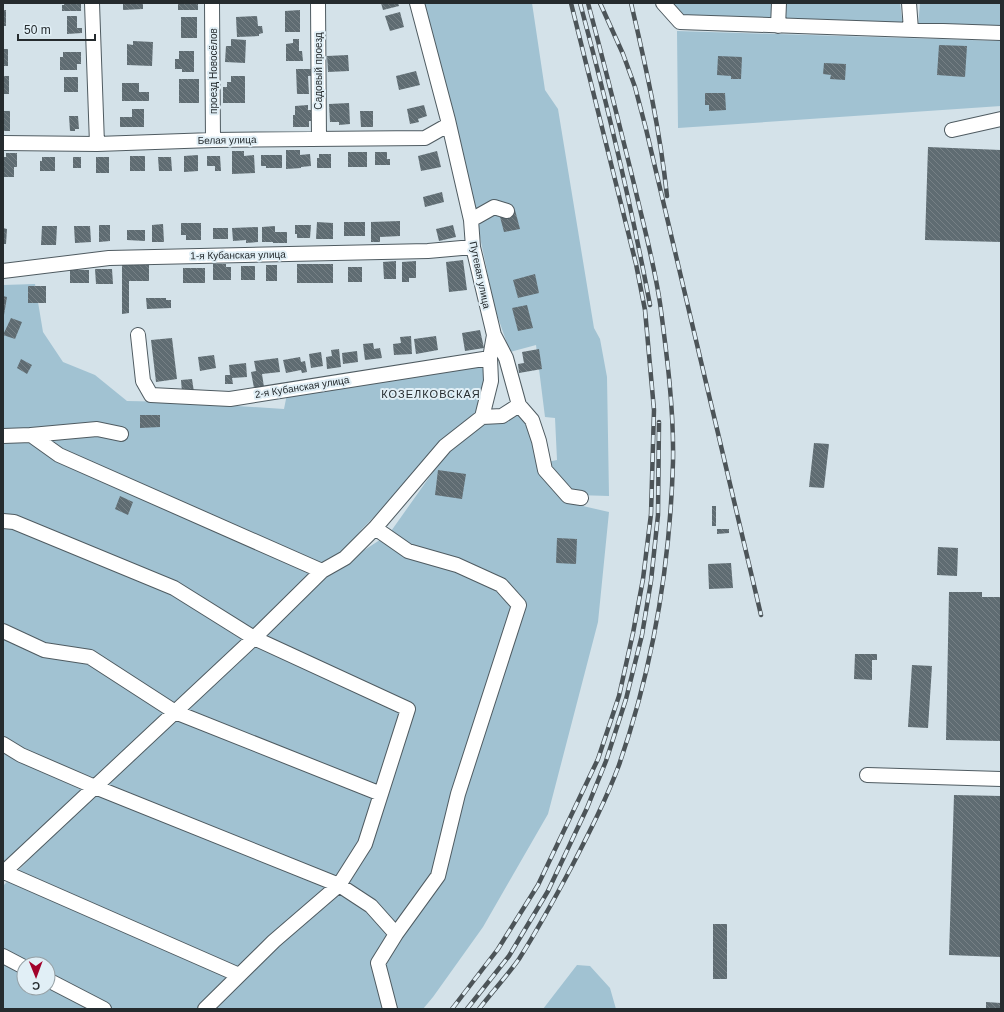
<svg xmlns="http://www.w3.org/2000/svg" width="1004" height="1012" font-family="Arial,sans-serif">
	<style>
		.garden { fill: #a1c2d2; fill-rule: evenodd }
		.building { fill: url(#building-back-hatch) }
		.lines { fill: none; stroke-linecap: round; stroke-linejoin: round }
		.minor-casing { stroke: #4f5b61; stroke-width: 16 }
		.minor { stroke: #fff; stroke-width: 14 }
		.rail-casing { stroke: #4c5458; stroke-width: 4.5 }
		.rail { stroke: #e1eff6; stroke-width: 3; stroke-dasharray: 9; stroke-linecap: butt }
		.labels { text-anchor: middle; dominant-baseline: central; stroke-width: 4; stroke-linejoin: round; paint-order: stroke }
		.street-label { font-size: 10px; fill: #252b2e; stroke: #e1eff6 }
		.neighbourhood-label { font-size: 11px; letter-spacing: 1px; fill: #252b2e; stroke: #e1eff6 }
	</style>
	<defs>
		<pattern id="building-back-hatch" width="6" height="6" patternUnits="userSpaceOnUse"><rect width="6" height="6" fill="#5f6c72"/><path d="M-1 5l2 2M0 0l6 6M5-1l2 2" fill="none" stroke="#778186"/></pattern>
	</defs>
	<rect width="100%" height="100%" fill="#d4e2e9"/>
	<path class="garden" d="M423,3H532L545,90L558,109L594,328L600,339L607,377L609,496L577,495L561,483L547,462L557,460L555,418L545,417L536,345L510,352L495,309L476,218Z
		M670,3H900L903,26L684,17Z
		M920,3H1001V29L918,27Z
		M677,31L1001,41V106L678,128Z
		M35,284L43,332L63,362L95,375L127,401L177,402L284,409L287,394L480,363L486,377L481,398L473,418L362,529L339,558L318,565L246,639L3,863V285Z
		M518,414L529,423L545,478L574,504L609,512L598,622L548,814L483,927L433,997L423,1009H3V886L78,809L323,577L389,534L450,448L484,422ZM24,964H48V988H24Z
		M577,965L590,966L610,988L616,1009H543Z"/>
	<path class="building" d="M64,3L81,4V11H62V5H64Z
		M123,3H143V9L123,10Z
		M178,3H198V10H178Z
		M381,3H398L399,6L383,10Z
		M3,10H6V26H3Z
		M300,10V32H285V11Z
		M400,12L404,27L390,31L385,16Z
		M67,16H77V28H82V33L67,34Z
		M257,16L258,26H262L263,33L259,34V36L237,37L236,17Z
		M181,17H197V38H181Z
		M231,39L246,40L245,63L225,62L226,46H231Z
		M293,39H299V51H302L303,61H286V44L293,43Z
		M133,41L153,42L152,66L127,65V44L133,45Z
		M939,45L967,46L965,77L937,75Z
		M3,49H8V66H3Z
		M179,51H194V72H182V69H175V59H179Z
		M63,52H81V64H77V70H60V57H63Z
		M348,55L349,71L328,72L327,56Z
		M718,56L742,57L741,79H731V76L717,75Z
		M824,63L846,64L845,80L830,79L831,75L823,74Z
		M296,69H314V76H308L309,94H297Z
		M416,71L420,85L399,90L396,76Z
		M3,76H9V94H3Z
		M231,76H245V103H223V87H227V82H231Z
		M64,77H78V92H64Z
		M179,79H199V103H179Z
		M122,83H139V92H149V101H122Z
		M705,93H725L726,110L709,111V105H705Z
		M349,103L350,124L339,125V122H330L329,104Z
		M308,105V110H312V121H309V127H293V115H295V106Z
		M424,105L427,116L418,119L419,122L410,124L407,109Z
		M132,109H144V127H120V117H132Z
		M3,111H10V131H3Z
		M360,111H373V127H361Z
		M69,116H78L79,129H75V131H70Z
		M928,147L1001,150V242L925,240Z
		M286,150H300V155L310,154L311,166L301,167V168L286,169Z
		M232,151H244V156L254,155L255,173L232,174Z
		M437,151L441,167L421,171L418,156Z
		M348,152H367V167H348Z
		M375,152H387V159H390V165H375Z
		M6,153H17V167H14V177H3V157H6Z
		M319,154H331V168H317V158H319Z
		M198,155V171L184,172V156Z
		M261,155H282V168H266V166H261Z
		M130,156H145V171H130Z
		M207,156H220L221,171H215V166H207Z
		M42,157H55V171H40V161H42Z
		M73,157H81V168H73Z
		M96,157H109V173H96Z
		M158,157H171L172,171H159Z
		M442,192L444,202L425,207L423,197Z
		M515,210L520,229L504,232L499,213Z
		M400,221V236L380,237V242H371V222Z
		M317,222L333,223V239H316Z
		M344,222H365V236H344Z
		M181,223H201V240H186V235H181Z
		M163,224L164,242H152V225Z
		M99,225H110V241L99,242Z
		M295,225H311L310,238H297V234H295Z
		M453,225L456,237L439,241L436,229Z
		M42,226H57L56,245H41Z
		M74,226H90L91,242L75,243Z
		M275,226V232H287V243H273V242H262V227Z
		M258,227V242L246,243V240L233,241L232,228Z
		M3,228L7,229L6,244H3Z
		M213,228H228V239H213Z
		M127,230H145V241L127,240Z
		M463,260L467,290L449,292L446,262Z
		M396,261V279H384L383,262Z
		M416,261V278H409V282H402V262Z
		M122,264H149V281H129V313L122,314Z
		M213,264H226V267H231V280H213Z
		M297,264H333V283H297Z
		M266,265H277V281H266Z
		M241,266H255V280H241Z
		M348,267H362V282H348Z
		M183,268H205V283H183Z
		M95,269H112L113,284H96Z
		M70,270H89V283H70Z
		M535,274L539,293L518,298L513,280Z
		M28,286H46V303H28Z
		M3,296L7,297L4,315H3Z
		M146,298H166V300H171V308L147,309Z
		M527,305L533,328L518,331L512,308Z
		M11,318L22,322L15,339L3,335Z
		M480,330L484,348L465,351L462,333Z
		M411,336L412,354L394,355L393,344L401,343L400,337Z
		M436,336L438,350L416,354L414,339Z
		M172,338L177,379L156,382L151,340Z
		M373,343L374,349L380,348L382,358L365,360L363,344Z
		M339,349L341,367L327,369L326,357L332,356L331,350Z
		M539,349L542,369L519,373L518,364L524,363L522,352Z
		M357,351L358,362L343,364L342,353Z
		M321,352L323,366L311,368L309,354Z
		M214,355L216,368L200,371L198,357Z
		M300,357L301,362L305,361L307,372L302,373L301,370L286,373L283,360Z
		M278,358L280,372L262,374L264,387L254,388L251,372L256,371L254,361Z
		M21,359L32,365L27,374L17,368Z
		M246,363L247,377L232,378L233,384H225V375H230L229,365Z
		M192,379L194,392H182L181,380Z
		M140,415H160V427L140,428Z
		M814,443L829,444L824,488L809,487Z
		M438,470L466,474L462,499L435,495Z
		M120,496L133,502L128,515L115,509Z
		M712,506H716V526H712Z
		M717,529H729V533L717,534Z
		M557,538L577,539L576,564L556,563Z
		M938,547L958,548L957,576L937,575Z
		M731,563L733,588L709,589L708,564Z
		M949,592H982V597H1001V741L946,740Z
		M855,654H877V660H872V680L854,679Z
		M912,665L932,666L928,728L908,727Z
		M954,795L1001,796V957L949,955Z
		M713,924H727V979H713Z
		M986,1002L1001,1003V1009H986Z"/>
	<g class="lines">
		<g class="minor-casing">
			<path id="minor" d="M92,3L97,144
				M212,3L213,140
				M318,3L319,139
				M417,3L448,120L471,220L473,247L494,335L506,358L519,405L532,420L539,441L545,470L568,496L581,498
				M663,3L680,22L1001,33
				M909,3L911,30
				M778,26L779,3
				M952,130L1001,119
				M3,143L97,144L213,140L425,138L448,125
				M471,220L494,207L507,211
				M3,271L109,258L428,251L473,247
				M138,335L143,381L151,395L230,399L490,358L494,335
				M482,417L491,381L490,358
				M31,435L59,455L322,571
				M3,436L31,435L97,429L121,434
				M3,521L14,522L174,588L254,638L408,709L365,844L339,885L274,941L205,1009
				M375,528L408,551L457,565L501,585L519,605L458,794L438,876L396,934L378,963L390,1009
				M3,631L44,650L90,657L175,712L381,794
				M3,744L21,755L95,787L339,885L371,906L396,934
				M867,775L1001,779
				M4,872L239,975
				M3,873L254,638L322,571L345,558L375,528L445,446L482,417L502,416L519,405
				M3,956L24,967
				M48,980L104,1009"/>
		</g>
		<use href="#minor" class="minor"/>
		<g class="rail-casing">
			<path id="rail" d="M580,3C607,103 631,204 650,305
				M600,3L623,54L635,87L646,129L761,615
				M631,3C646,67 660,130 667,196
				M452,1009L498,949L538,885L598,759L619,696L633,633L643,579L651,514L654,410L645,310L636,264L571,3
				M467,1009L509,956L548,891L587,808L606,761L626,699L642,635L651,581L658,515L659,422
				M479,1009C492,992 507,976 519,959C538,929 555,898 572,866C589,833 606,800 619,765C653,667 670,566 673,462C674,409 667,356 660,303C654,263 643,223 634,184C619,123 604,63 588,3"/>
		</g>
		<use href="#rail" class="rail"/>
	</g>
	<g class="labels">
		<g class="street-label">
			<text transform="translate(213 71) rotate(-90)">проезд Новосёлов</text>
			<text transform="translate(318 71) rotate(-90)">Садовый проезд</text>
			<text transform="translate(227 140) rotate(-1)">Белая улица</text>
			<text transform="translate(238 255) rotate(-1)">1-я Кубанская улица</text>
			<text transform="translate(480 275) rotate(78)">Путевая улица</text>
			<text transform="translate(302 387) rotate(-9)">2-я Кубанская улица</text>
		</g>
		<g class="neighbourhood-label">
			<text x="431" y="394">КОЗЕЛКОВСКАЯ</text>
		</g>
	</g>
	<rect width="1004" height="1012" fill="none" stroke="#252b2e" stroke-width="8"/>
	<g transform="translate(36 976) rotate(179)"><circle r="19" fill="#e1eff6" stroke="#96a1a6"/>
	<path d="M0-3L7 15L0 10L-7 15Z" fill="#a2022b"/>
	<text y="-6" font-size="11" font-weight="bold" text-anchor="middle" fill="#252b2e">С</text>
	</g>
	<path d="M18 34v6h77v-6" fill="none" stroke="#252b2e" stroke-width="2"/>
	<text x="24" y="34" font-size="12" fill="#252b2e" stroke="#e1eff6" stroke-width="3" paint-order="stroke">50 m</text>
</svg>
